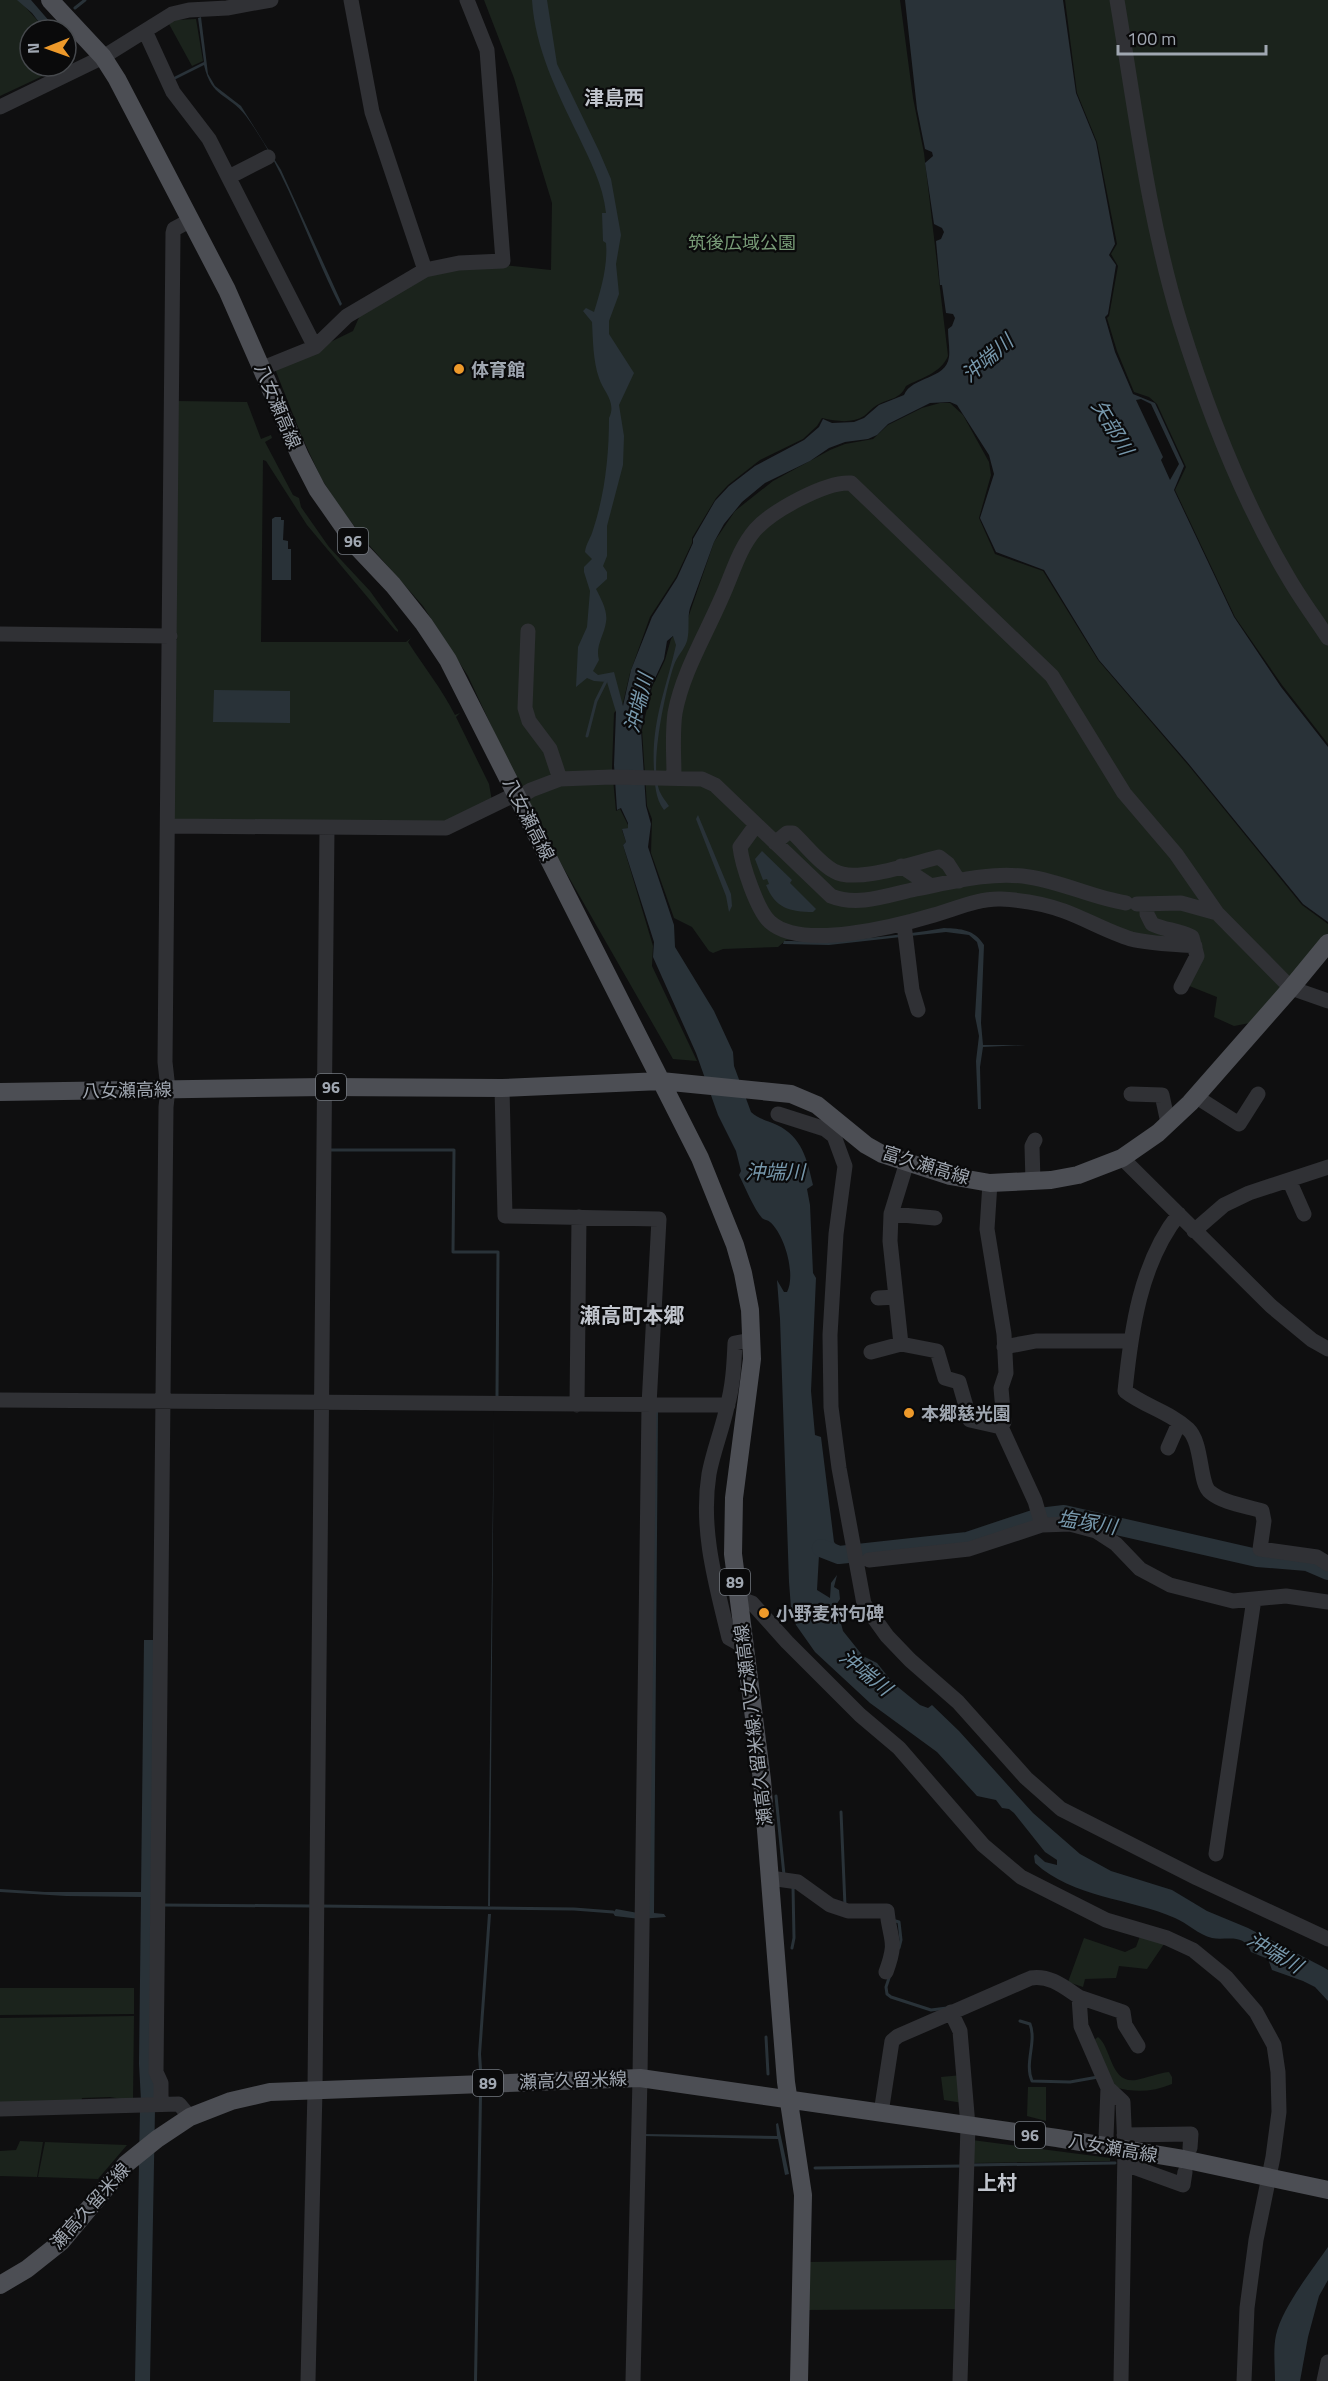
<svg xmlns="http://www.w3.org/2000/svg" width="1328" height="2381" font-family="'Titillium Web','Noto Sans JP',sans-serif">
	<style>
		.green { fill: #1b231c }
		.water { fill: #293238; fill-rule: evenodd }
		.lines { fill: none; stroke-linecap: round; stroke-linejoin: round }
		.stream { stroke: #293238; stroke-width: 3 }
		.river { stroke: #293238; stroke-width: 18 }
		.minor { stroke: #303135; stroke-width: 15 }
		.major { stroke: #4c4e54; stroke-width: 18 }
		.poi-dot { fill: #ed992a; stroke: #0a0a0b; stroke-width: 2 }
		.labels { text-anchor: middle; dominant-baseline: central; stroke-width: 4.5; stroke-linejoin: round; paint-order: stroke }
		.shield { fill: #0a0a0b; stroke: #73787f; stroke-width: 1.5 }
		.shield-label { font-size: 16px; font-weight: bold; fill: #a0a7b1 }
		.park-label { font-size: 18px; fill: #789c77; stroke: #0a0a0b }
		.poi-label { font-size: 18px; font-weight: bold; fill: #a0a7b1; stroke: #0a0a0b; text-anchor: start }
		.street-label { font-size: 18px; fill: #a0a7b1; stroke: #0a0a0b }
		.neighbourhood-label { font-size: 20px; font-weight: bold; fill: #c1c5cd; stroke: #0a0a0b }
		.water-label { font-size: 20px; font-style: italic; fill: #7798ac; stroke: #0a0a0b }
		.quarter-label { font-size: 21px; font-weight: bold; fill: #c1c5cd; stroke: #0a0a0b }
	</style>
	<rect width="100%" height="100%" fill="#0f0f10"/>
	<path class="green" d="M0,0H19L46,30H30V66H64L0,96Z
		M484,0H900L913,98L924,153L948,356C941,373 921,378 906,386C900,399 891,398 879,404C874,406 869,412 864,416C851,424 836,421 822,418L817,426L803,439L760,460L728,485L716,498L692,538V543L676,577L650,617L630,673L623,703L614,713L612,768L616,811L620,809L628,825V828L622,830L626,842L623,845L653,946L652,966L697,1061L673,1059L532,813L468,676L423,606L369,545L338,505L321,478L302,437L275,369L353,331L361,313L423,277L463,266L502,265L551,270L552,203L514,78Z
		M1065,0H1328V744L1282,685L1235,617L1175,490L1186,467L1157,404L1149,397L1134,392L1117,351L1107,318L1109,316L1118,266L1111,254L1117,244L1097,142L1077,93Z
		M196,19L203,61L192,66L169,24L175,20Z
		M178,401L247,402L261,439L271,435L272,438L265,442L293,495L299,498L301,507L329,547L370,591L398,630V632L395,630L307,525L266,461L263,460L261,642H406L411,638L408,642C424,667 442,689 455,715L460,713L456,717L489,784L492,801L443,824L178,823L173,817L175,641L177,639L174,632Z
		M940,403H950L963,415L989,462L991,475L979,518L995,554L1043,571L1098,660L1189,766L1302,905L1328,924V938L1255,1022L1234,1026L1214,1017L1217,997L1187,985L1201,956L1061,913L1004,904L824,937L786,940L778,947L723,949L713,953L709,951L692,927L674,918L651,853L652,819L647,806L642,730L652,687L665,660L671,639L688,618L714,542L735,511L773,481L830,450L845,444L873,439L888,425L922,408Z
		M1140,1936L1164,1944L1147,1969L1119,1966L1116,1978L1085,1979L1083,1987L1068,1982L1084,1938L1125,1952L1136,1947Z
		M0,1988H134V2014L0,2015Z
		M134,2016L133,2101L110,2097L82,2098L81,2103L0,2105V2018Z
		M1098,2037C1112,2048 1110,2084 1136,2080C1147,2078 1158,2073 1169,2072L1172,2077V2084C1152,2092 1135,2093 1115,2087L1094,2040Z
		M962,2075L963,2103L944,2100L941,2077Z
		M1028,2087H1046V2121L1027,2116Z
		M972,2140L1110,2158V2161L972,2163Z
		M20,2141L43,2142L37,2177L0,2176V2151L16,2150Z
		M45,2142L127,2145L98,2179L38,2177Z
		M958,2260L956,2309L805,2310L807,2262Z"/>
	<path class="water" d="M17,0H31L57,30H45L32,13Z
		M532,0H547L557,64L599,151L611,179L621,235L616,264L619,294L609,321V334L634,373L619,405L624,436L623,465L607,526V556L603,566L607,572V579L596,589C601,599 608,611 606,622C604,636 595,646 599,660L593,671L598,675L614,672L623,706L631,670L652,617L677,578L693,543V539L715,501L729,486L755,466L804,440L819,427L823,419L832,423L854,422L864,418L879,405L904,395C912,376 946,380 949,357C950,349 948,338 948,329L952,326L955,318L953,314L946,313L942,285H940L936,241L941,239L944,232L942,228L934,224L925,163L933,156L932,152L925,149L917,109L905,0H1063L1076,93L1096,142L1115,244L1109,255L1116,265L1108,314L1105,317L1115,352L1133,394L1155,403L1184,466L1174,490L1234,617L1281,687L1328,747V922L1303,904L1188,763L1099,660L1044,570L996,552L980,518L994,474L989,455L957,405L950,402L930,403L888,424L877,435L868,439L845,442L829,448L810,461L765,483L742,502L724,524L714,542L690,608C687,619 690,629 687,641C684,650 677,656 674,665C665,691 651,760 658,786C659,793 665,800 669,806L664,810C655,798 655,784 654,770C651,721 666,690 676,645L673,636L667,641L664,659L651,687L644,708L641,730L646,806L651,824L648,847L674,925L675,947L714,1011L733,1052L734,1066L751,1112C758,1119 767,1120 777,1125C802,1137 807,1159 813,1185L807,1189L810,1205L813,1273L816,1278L811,1391L815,1435L821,1437L834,1542L842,1551V1560L826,1554L819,1555L817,1590L830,1598L831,1583L837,1575L834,1587L839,1590L840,1599L836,1605L843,1631L863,1656L877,1663L893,1683L920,1705L928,1708L932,1705L959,1731L1033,1813L1080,1854L1111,1871L1172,1890L1207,1911L1248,1928L1323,1967L1328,1970V2001L1315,1987L1303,1981L1272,1970L1268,1959L1251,1952C1244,1932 1226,1941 1212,1938C1199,1935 1187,1923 1175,1918C1130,1898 1073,1898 1035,1863L1034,1856L1036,1854L1045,1862L1057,1865V1860L1045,1852L1014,1813L1009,1809L1002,1808L996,1800L977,1796L937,1752L870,1703L815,1652L796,1625L791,1608L789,1582L780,1319L777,1280L784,1292H787C796,1275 785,1235 770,1222C768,1220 764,1220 762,1218C754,1209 745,1187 739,1175L741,1171L736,1151L718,1115L696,1053L653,957L654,942L623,845L626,842L622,829L628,828V823L621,808L617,810L614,765L616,712L607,682L594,681L587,678L576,687L578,647L587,627L590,591L584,572V567L592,559L585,552C586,543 591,538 593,530C605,494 609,455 609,418C617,402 603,391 599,378C593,361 593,340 592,322L583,311L586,308L594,312C601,290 608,265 606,243L603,241L602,213H606C603,184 590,161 578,135C557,92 535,48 532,0ZM1141,399L1151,404L1179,464L1170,480L1161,460L1163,457L1136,400Z
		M201,17L208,74L215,86L241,106L281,170L342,304L340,306C308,243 288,173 246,116C227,92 212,99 204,65L174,80L172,78L204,62L198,18Z
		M275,517H281V520H284L283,540L288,541V549H291V580H272V519Z
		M214,690L290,691V723L213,722Z
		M698,815L731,894L732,906L729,912L726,896L696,819Z
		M762,851L792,880L790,883L816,909L813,912C790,912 775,908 766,885L769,884L767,879L763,880L755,859Z
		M944,928C961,929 974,929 984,945L981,1023L983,1045H1026L983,1047L980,1067L981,1109H978L976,1061L979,1036L975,1016L979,950L977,942L969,935L946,932L829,945L783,944L784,941C837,942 892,937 944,928Z
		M494,1410L490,1906H488Z
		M658,1410L654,1913L664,1914L666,1917L640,1919L615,1916L613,1913L616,1909L638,1913L653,1411Z
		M144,1640H156L155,2085V2099L141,2101L139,2064L141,1897L66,1896L0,1892V1889L45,1892H141Z
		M488,1914H491L481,2054L482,2069L479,2070L478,2054Z
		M479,2096H482L477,2381H474Z
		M140,2109H155L150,2381H135Z
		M778,2123L789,2174L785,2175L778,2139L643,2136V2134L777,2136L776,2124Z
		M1328,2247V2280L1319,2296L1308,2337L1300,2381H1275C1275,2366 1273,2349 1276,2335C1282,2308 1312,2270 1328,2247Z"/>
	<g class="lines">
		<path class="stream" d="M75,8L85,0
			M587,736L596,701L606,681
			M331,1150H454L453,1252H498L497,1396
			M776,1796L784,1875
			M841,1812L845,1906
			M161,1905L311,1906
			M320,1906L574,1909L613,1912
			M892,1920L899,1922L901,1940L899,1948
			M792,1948L794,1938L793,1887
			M890,1975L886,1987L887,1994L891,1997L931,2010L947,2008
			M1020,2021L1030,2024C1037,2042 1024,2063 1032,2081L1070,2082L1098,2077
			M766,2037L768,2074
			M972,2165L1115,2163
			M815,2168L962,2166"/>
		<path class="river" d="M821,1548L839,1555L967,1541L1039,1517L1064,1514L1257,1558L1307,1562L1328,1571"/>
		<path class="minor" d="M351,0L372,112L425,270
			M1117,0C1135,107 1148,217 1180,322C1207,409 1241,498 1288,577C1300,598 1315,618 1328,638
			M145,31L173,92L209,139L315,347
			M0,107L103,57L172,14L189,10L227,8L271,0
			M229,177L268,157
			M263,368L315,347L347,316L425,270L459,263L503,261L487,50L467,0
			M528,631L525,708L529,721L550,749L560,779
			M0,634L170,636
			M674,777C674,756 672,734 675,713C682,674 705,636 721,599C732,576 738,550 755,530C772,511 826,481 851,483L1052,676L1124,793L1176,854L1217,913L1291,988L1328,1001
			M518,798L531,790L560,779L611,777L702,779L715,785L831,896C858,907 888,895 916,889C952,882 992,871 1029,877C1063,882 1093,898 1126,903
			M756,825L740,847C742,865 757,910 770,922C802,951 897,926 934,915C955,909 979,898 1001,899C1021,900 1045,904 1064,911C1086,919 1108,932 1131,939C1151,944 1174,944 1195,946
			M169,826L446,828L516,794
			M775,843L787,833H793C806,845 819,863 834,871C855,884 914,863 939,857L948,864L959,881
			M901,866L931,886
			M1137,904L1181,903L1217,913
			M1147,904V914L1152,924C1167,931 1176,929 1192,937L1197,956L1181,987
			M904,924L912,990L918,1010
			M502,1088L505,1216L659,1219L649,1405L640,2078L633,2381
			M1131,1094L1162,1095L1168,1123
			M1195,1096L1239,1124L1258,1094
			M778,1114L825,1129L834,1136L845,1166L836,1234L830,1335L831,1407L839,1468L864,1604L887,1636L910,1660L958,1702L1026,1778L1061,1809L1197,1878L1328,1939
			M1122,1158L1271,1306L1312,1340L1328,1349
			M1289,1180L1304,1214
			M1033,1182L1032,1146L1035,1140
			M990,1183L987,1229L1004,1334L1006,1373L1001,1388L1004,1422L1001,1427L1035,1501L1042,1525
			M891,1214L935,1218
			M1179,1214C1140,1263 1131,1331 1125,1391C1144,1406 1170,1412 1188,1429C1203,1443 1199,1484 1210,1492C1223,1503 1246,1506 1262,1511L1264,1521L1260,1549L1317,1557L1328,1564
			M1194,1231L1224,1205L1249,1193L1328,1167
			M878,1298L896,1297
			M901,1344L890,1241L891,1214L907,1162
			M1004,1347L1036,1341H1130
			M871,1352L901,1344L937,1351L945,1378L959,1382L970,1420L1001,1427
			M0,1400L728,1405
			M577,1405L579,1217
			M1168,1448L1179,1423
			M869,1560L969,1549L1042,1525L1070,1524L1096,1531L1116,1544L1140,1569L1170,1585L1233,1601L1286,1596L1328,1602
			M738,1598L752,1603L787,1642L860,1715L899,1748L983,1845L1021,1877L1106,1920L1167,1938L1193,1950L1226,1977L1256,2012L1274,2045L1278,2072L1279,2112L1273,2157L1256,2240L1247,2308L1244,2381
			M745,1647L729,1638C716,1584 700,1530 709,1474C713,1452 722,1430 727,1407C733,1386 734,1365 735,1343L751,1340
			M1216,1854L1254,1599
			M770,1878L798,1882L830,1905L848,1911H887C890,1942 898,1939 886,1972
			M1079,1997L1123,2012L1125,2025L1138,2046
			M951,2012L960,2031L968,2126L960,2381
			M161,2104V2083L156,2072L166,1107L168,1089L165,1062L173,233L174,229L191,220
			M0,2109L179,2104L190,2117
			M881,2113L892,2041L898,2036L1031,1978C1050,1975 1064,1987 1079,1997L1081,2026L1108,2088L1123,2102L1125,2149L1121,2381
			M1124,2135L1191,2134L1190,2148
			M1106,2137L1108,2088
			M1125,2164L1183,2185L1185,2172
			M308,2381L315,2090L327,828
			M1324,2381L1328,2362"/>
		<path class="major" d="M50,0L103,57L117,79L227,290L300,456L317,489L359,549L393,585L424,624L448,660L700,1158L735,1245L743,1273L750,1310L752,1359L734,1498L733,1554L762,1780L786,2082L803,2195L799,2381
			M0,1092L324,1087L502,1088L661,1081L791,1094L817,1105L866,1145L882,1154L950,1176L990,1183L1051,1180L1078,1175L1122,1158L1158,1133L1190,1103L1291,988L1328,943
			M0,2285L27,2269L61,2242L126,2164L157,2139L190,2117L231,2101L270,2092L640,2078L1057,2138L1183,2159L1328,2190"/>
	</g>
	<g class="poi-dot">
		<circle cx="459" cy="369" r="6"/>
		<circle cx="909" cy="1413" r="6"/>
		<circle cx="764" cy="1613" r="6"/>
	</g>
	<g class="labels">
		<g class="shield">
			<rect x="338" y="528" width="30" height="26" rx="4.5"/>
			<rect x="316" y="1074" width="30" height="26" rx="4.5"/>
			<rect x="720" y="1569" width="30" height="26" rx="4.5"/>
			<rect x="473" y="2070" width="30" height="26" rx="4.5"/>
			<rect x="1015" y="2122" width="30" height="26" rx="4.5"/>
		</g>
		<g class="shield-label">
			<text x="353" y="541">96</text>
			<text x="331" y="1087">96</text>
			<text x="735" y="1582">89</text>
			<text x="488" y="2083">89</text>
			<text x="1030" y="2135">96</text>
		</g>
		<g class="park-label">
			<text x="742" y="242">筑後広域公園</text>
		</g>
		<g class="poi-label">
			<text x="471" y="369">体育館</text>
			<text x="921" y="1413">本郷慈光園</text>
			<text x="776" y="1613">小野麦村句碑</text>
		</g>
		<g class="street-label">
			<text transform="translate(278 406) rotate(67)">八女瀬高線</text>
			<text transform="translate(529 819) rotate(63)">八女瀬高線</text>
			<text transform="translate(127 1090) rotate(-1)">八女瀬高線</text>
			<text transform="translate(926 1165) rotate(17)">富久瀬高線</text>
			<text transform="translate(753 1725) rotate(-97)">瀬高久留米線;八女瀬高線</text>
			<text transform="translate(573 2080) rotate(-2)">瀬高久留米線</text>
			<text transform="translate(1113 2148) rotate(10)">八女瀬高線</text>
			<text transform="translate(90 2206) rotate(-48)">瀬高久留米線</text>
		</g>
		<g class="neighbourhood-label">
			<text x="614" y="97">津島西</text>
			<text x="997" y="2182">上村</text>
		</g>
		<g class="water-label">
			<text transform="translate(987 358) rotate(-41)">沖端川</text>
			<text transform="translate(1113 427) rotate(59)">矢部川</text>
			<text transform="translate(638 703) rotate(-76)">沖端川</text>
			<text x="775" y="1171">沖端川</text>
			<text transform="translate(1087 1522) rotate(9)">塩塚川</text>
			<text transform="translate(866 1672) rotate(39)">沖端川</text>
			<text transform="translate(1275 1952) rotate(31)">沖端川</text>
		</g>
		<g class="quarter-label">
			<text x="632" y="1315">瀬高町本郷</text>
		</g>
	</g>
	<g transform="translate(48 48) rotate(269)"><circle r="28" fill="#0a0a0b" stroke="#46494d" stroke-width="1.5"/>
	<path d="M0-4.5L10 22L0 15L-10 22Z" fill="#ed992a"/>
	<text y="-9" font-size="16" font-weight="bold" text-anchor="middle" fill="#a0a7b1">N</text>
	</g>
	<path d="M1118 45v9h148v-9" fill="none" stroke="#a0a7b1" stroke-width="3"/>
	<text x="1127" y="45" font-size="18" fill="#a0a7b1" stroke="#0a0a0b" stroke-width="4.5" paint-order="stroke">100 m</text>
</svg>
